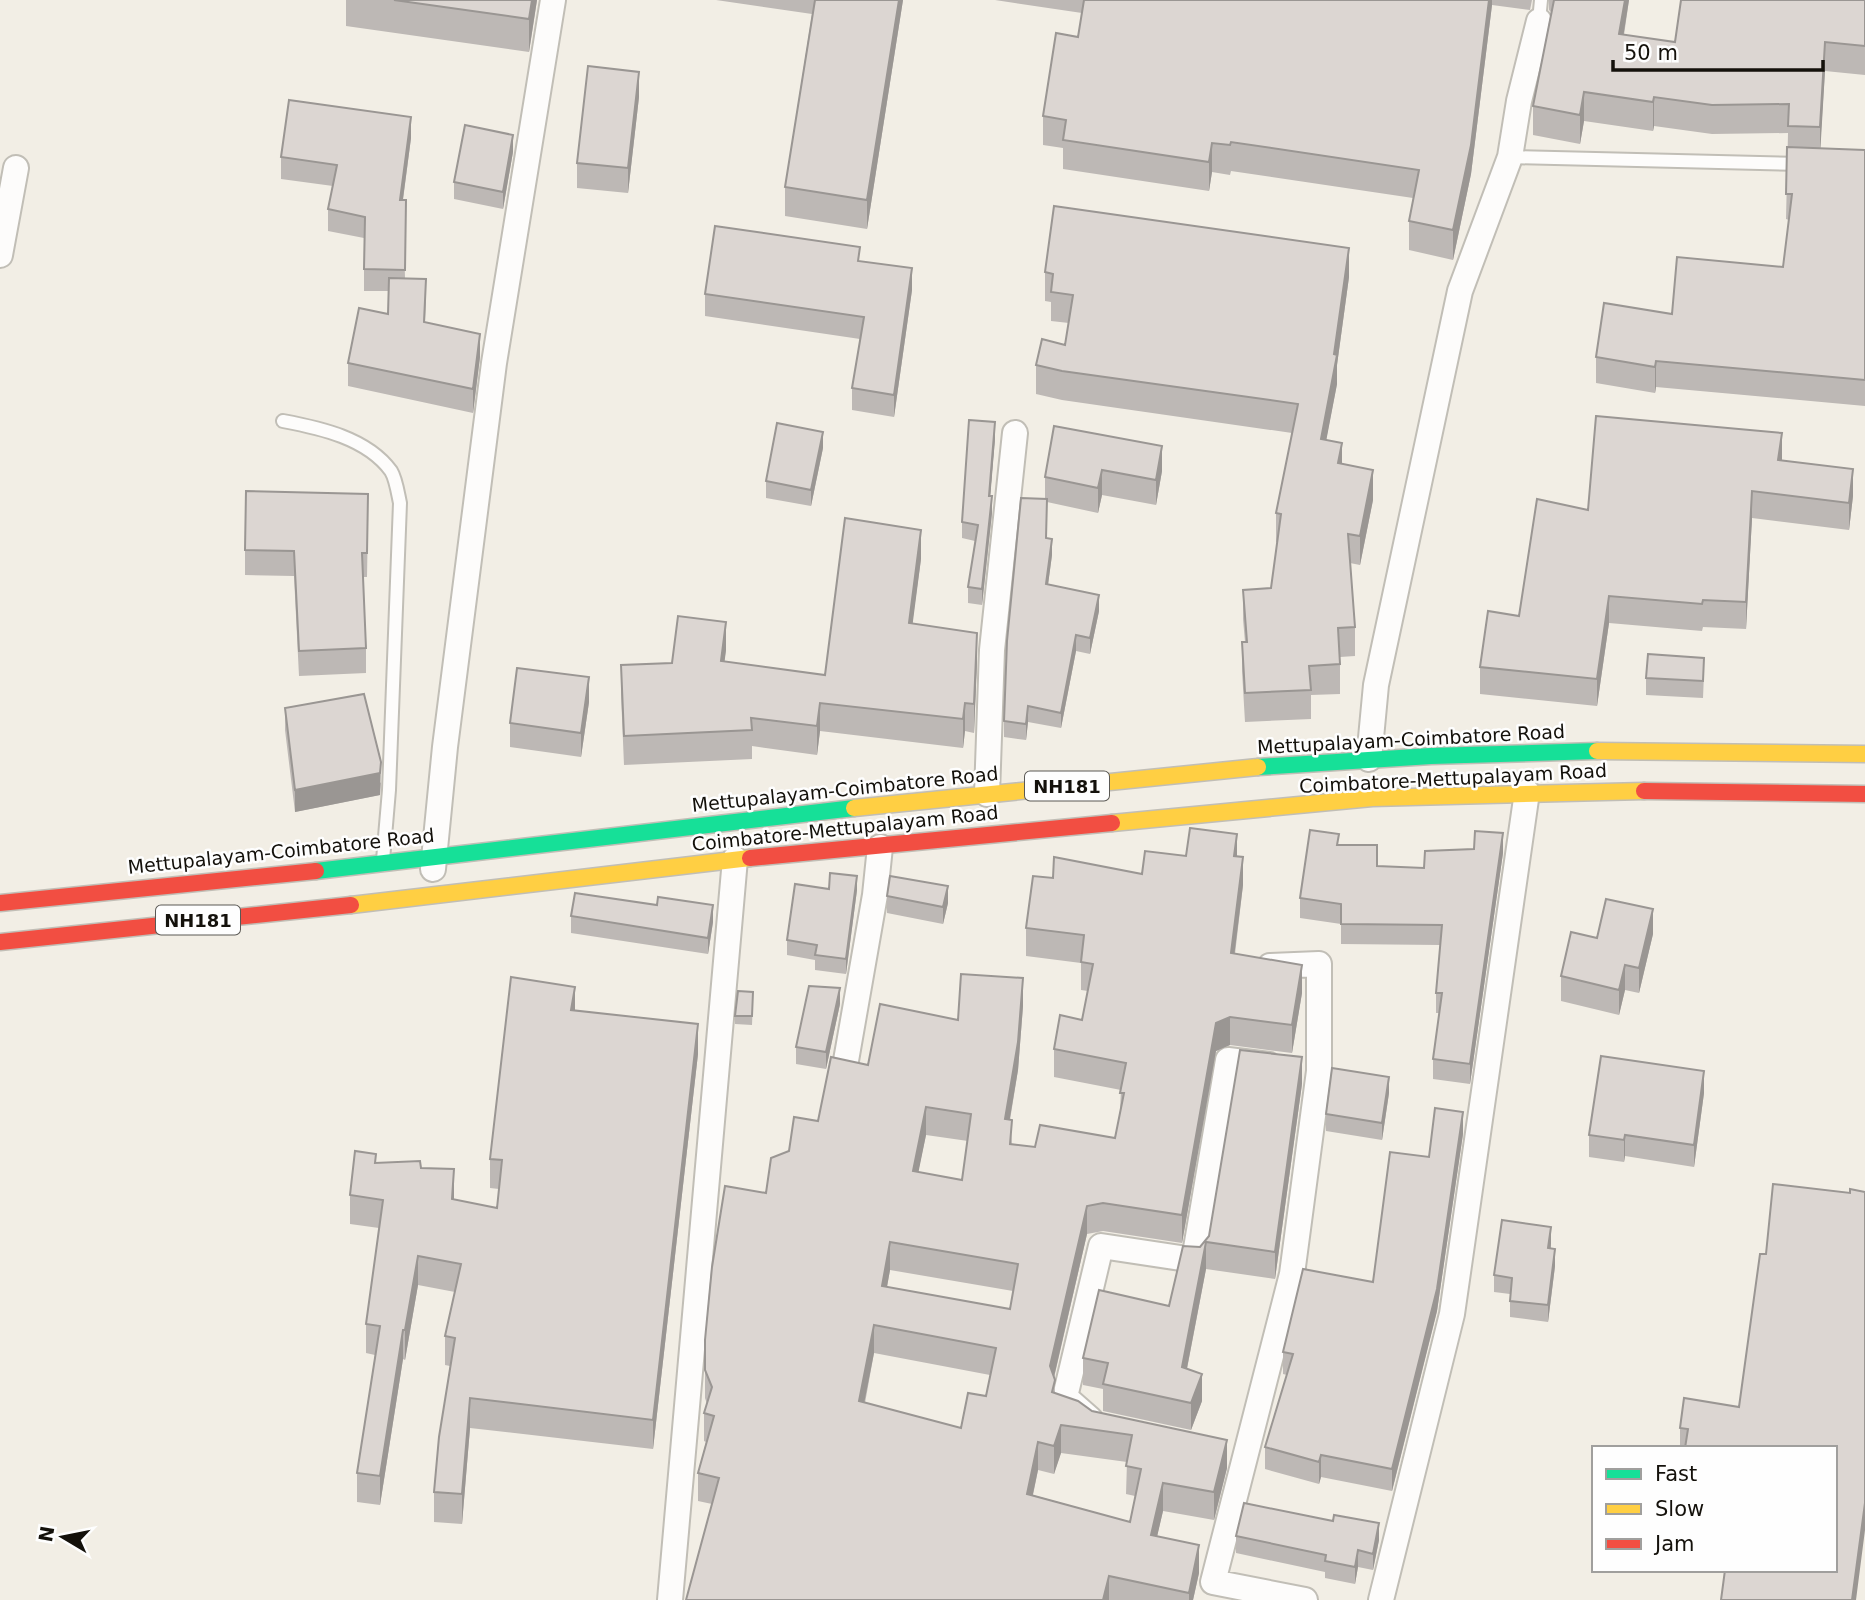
<svg xmlns="http://www.w3.org/2000/svg" width="1865" height="1600" font-family="'DejaVu Sans',sans-serif">
	<style>
		.lines { fill: none; stroke-linecap: round; stroke-linejoin: round }
		.lane-casing { stroke: #c1beb6; stroke-width: 16 }
		.street-casing { stroke: #c1beb6; stroke-width: 28 }
		.fast-casing { stroke: #c1beb6; stroke-width: 19 }
		.slow-casing { stroke: #c1beb6; stroke-width: 19 }
		.jam-casing { stroke: #c1beb6; stroke-width: 19 }
		.lane { stroke: #fdfcfb; stroke-width: 12 }
		.street { stroke: #fdfcfb; stroke-width: 24 }
		.fast { stroke: #16e098; stroke-width: 16 }
		.slow { stroke: #ffcf43; stroke-width: 16 }
		.jam { stroke: #f24e42; stroke-width: 16 }
		.wall { fill: #bdb8b5; fill-rule: evenodd }
		.shaded-wall { fill: #9a9693 }
		.building { fill: #dcd6d2; stroke: #9a9693; stroke-width: 2; fill-rule: evenodd }
		.labels { text-anchor: middle; dominant-baseline: central; stroke-width: 5; stroke-linejoin: round; paint-order: stroke }
		.shield { fill: #fefefe; stroke: #5a5854; stroke-width: 2 }
		.shield-label { font-size: 18px; font-weight: bold; fill: #14110b }
		.street-label { font-size: 19px; fill: #14110b; stroke: #fefefe }
	</style>
	<rect width="100%" height="100%" fill="#f2eee5"/>
	<g class="lines">
		<g class="lane-casing">
			<path id="lane" d="M1539,21L1541,0
				M1510,157L1802,164
				M283,421C320,428 367,438 391,471C396,479 398,494 400,503L389,790L383,860"/>
		</g>
		<g class="street-casing">
			<path id="street" d="M0,255L16,168
				M1369,759L1376,685L1460,291L1510,157L1519,101L1539,21
				M987,794L992,650L1015,433
				M433,869L445,747L494,363L553,0
				M1270,966L1319,964V1071L1292,1274L1213,1582L1305,1600
				M844,1072L875,895L880,847
				M1090,1419L1065,1397L1101,1246L1194,1260L1228,1060L1269,1065
				M670,1600L735,859
				M1381,1600L1452,1314L1527,792"/>
		</g>
		<g class="fast-casing">
			<path id="fast" d="M1258,767L1431,756L1597,751
				M316,871L854,808"/>
		</g>
		<g class="slow-casing">
			<path id="slow" d="M1597,751L1865,754
				M854,808L1258,767
				M1112,823L1372,798L1644,791
				M351,905L750,858"/>
		</g>
		<g class="jam-casing">
			<path id="jam" d="M1644,791L1865,794
				M750,858L1112,823
				M0,903L316,871
				M0,942L351,905"/>
		</g>
		<use href="#lane" class="lane"/>
		<use href="#street" class="street"/>
		<use href="#fast" class="fast"/>
		<use href="#slow" class="slow"/>
		<use href="#jam" class="jam"/>
	</g>
	<path class="wall" d="M346,0H537L529,52L346,26Z
		M716,0H903L867,229L785,216V187L812,14Z
		M995,0H1532L1530,10L1492,5L1471,174L1453,260L1409,250V221L1413,198L1231,171L1230,175L1212,172L1209,191L1063,169V148L1043,145V116L1078,37L1082,13Z
		M1549,0H1629L1624,35L1675,42L1865,0V75L1825,71L1820,148L1865,150V406L1656,387L1655,393L1596,383V357L1672,314L1783,267L1789,220L1786,219L1788,133L1712,134L1654,126L1653,131L1584,121L1580,144L1533,135V106L1551,12L1549,10Z
		M639,97L628,193L577,188V163Z
		M411,138L403,200L405,278L426,302L425,322L480,357L473,413L348,386V363L388,314V291H364V238L328,231V209L333,186L281,179V157Z
		M513,152L503,209L454,199V182Z
		M860,261L912,290L894,417L852,410V388L860,339L705,316V294Z
		M1045,272L1349,277L1337,365V384L1326,440L1342,464L1373,500L1360,565L1350,563L1355,627V656L1340,657V694L1311,695V719L1245,722L1242,671V642H1245L1243,619V590L1271,588L1277,542H1276V513L1292,433L1062,400L1036,394V365L1065,345L1069,323L1051,321V302L1045,301Z
		M1054,426L1162,471L1156,505L1102,495L1098,513L1047,502L1046,538L1052,555L1048,584L1099,611L1090,654L1076,651L1061,728L1028,722L1026,740L1004,737V721L1045,499V477Z
		M995,439L990,496L992,513L982,605L968,603V587L975,541L962,538V522Z
		M823,448L811,506L766,498V481Z
		M1781,460L1853,496L1849,530L1752,518L1746,629L1703,627L1702,631L1609,623L1597,706L1480,694V667L1519,616L1588,510Z
		M368,519L367,577H363L366,648V673L299,676L294,576L245,575V550Z
		M921,559L912,624L977,661L974,733L965,731L963,748L820,731L817,755L752,746V759L624,765L621,694V665L672,663L726,650L724,662L825,675Z
		M1704,674L1703,698L1646,695V678Z
		M589,702L581,757L510,747V723Z
		M285,708L381,783L380,795L295,812L285,730Z
		M1339,845L1377,866L1424,868L1503,853L1470,1084L1433,1079V1059L1440,1013H1436V993L1440,945L1341,944V924L1300,918V898Z
		M1186,856H1237L1243,885L1235,954L1302,993L1292,1053L1230,1045L1216,1051L1182,1243L1103,1231L1087,1234L1054,1378L1055,1393L1092,1411L1227,1468L1214,1520L1163,1511L1157,1536L1199,1573L1193,1600H686L712,1504L698,1501V1473L706,1442L704,1441V1413L707,1404L705,1398V1340L766,1193L789,1151L818,1121L868,1065L958,1020L1023,1006L1018,1070L1010,1120L1012,1144L1035,1147L1115,1138L1120,1111L1121,1090L1054,1077V1049L1082,1020L1088,991L1081,990V963L1026,956V928L1053,878L1142,874ZM926,1135L968,1141L962,1180L918,1172ZM890,1270L1013,1291L1010,1309L887,1287ZM874,1353L990,1375L986,1396L961,1428L865,1403ZM1061,1453L1127,1462L1126,1494L1135,1496L1130,1522L1033,1495L1038,1470L1054,1474Z
		M829,889L857,890L846,974L815,970V960L787,955V940Z
		M887,896L948,903L943,924L887,913Z
		M571,916L713,922L708,954L571,933Z
		M1653,934L1639,993L1625,990L1619,1015L1561,1001V976L1597,938Z
		M753,1000L752,1025L735,1024V1016Z
		M840,1004L826,1069L796,1064V1047Z
		M575,1010L698,1054L653,1449L470,1428L462,1524L434,1522V1492L450,1366L445,1365V1336L455,1292L418,1285L405,1360L403,1359L380,1505L357,1502V1473L375,1355L366,1353V1324L379,1228L350,1224V1195L376,1163L421,1168L454,1200L497,1208L499,1189L490,1188V1159Z
		M1302,1084L1275,1279L1206,1269L1187,1369L1202,1401L1191,1430L1103,1411V1389L1083,1385V1358L1169,1306L1200,1247L1209,1236Z
		M1389,1093L1382,1140L1326,1131V1114Z
		M1704,1093L1694,1167L1625,1156L1624,1162L1589,1157V1135Z
		M1463,1134L1437,1311L1392,1491L1321,1477L1319,1484L1265,1469V1447L1287,1375L1283,1374V1352L1373,1282L1429,1157Z
		M1551,1244V1248L1555,1266L1548,1322L1510,1317V1294L1494,1292V1275Z
		M1739,1407L1835,1448H1680V1428Z
		M1236,1536L1379,1540L1373,1570L1358,1567L1355,1584L1325,1578V1572L1236,1553Z"/>
	<path class="shaded-wall" d="M532,0H537L529,52V19Z
		M899,0H903L867,229V200Z
		M1489,0H1492V5L1471,174L1453,260V230Z
		M1625,0H1629L1619,63V34Z
		M1825,42V71L1820,156V127Z
		M639,72V97L628,193V168Z
		M1584,92V121L1580,144V115Z
		M1654,97V126L1653,131V102Z
		M411,117V138L400,221V200Z
		M513,135V152L503,209V192Z
		M1212,143V172L1209,191V162Z
		M1349,248V277L1337,365V384L1321,468V439L1334,354Z
		M912,268V290L894,417V395Z
		M480,334V357L473,413V389Z
		M1656,361V387L1655,393V367Z
		M995,422V439L989,512V496Z
		M823,432V448L811,506V490Z
		M1782,433V460H1778Z
		M1342,443V472L1338,463Z
		M1162,446V471L1156,505V480Z
		M1853,469V496L1849,530V503Z
		M1102,470V495L1098,513V488Z
		M1373,470V500L1360,565V536Z
		M1752,491V518L1746,629V602Z
		M992,496V513L982,605V589Z
		M921,530V559L909,652V623Z
		M1052,539V555L1046,600V584Z
		M1099,595V611L1090,654V638Z
		M1609,596V623L1597,706V679Z
		M726,622V650L721,690V661Z
		M977,633V661L974,733V704Z
		M1076,635V651L1061,728V713Z
		M589,677V702L581,757V733Z
		M820,703V731L817,755V726Z
		M965,703V731L963,748V719Z
		M1028,706V722L1026,740V724Z
		M381,762L380,795L295,812V790Z
		M1503,833V853L1470,1084V1064Z
		M1237,834V862L1234,856Z
		M1243,857V885L1231,981V953Z
		M857,876V890L846,974V959Z
		M948,886V903L943,924V907Z
		M713,905V922L708,954V938Z
		M1653,909V934L1639,993V968Z
		M1302,965V993L1292,1053V1025Z
		M1625,965V990L1619,1015V990Z
		M1023,978V1006L1018,1070L1005,1147V1119Z
		M575,987V1016L571,1010Z
		M840,988V1004L826,1069V1052Z
		M1230,1017V1045L1216,1051L1182,1243V1215L1216,1023Z
		M698,1024V1054L653,1449V1420Z
		M1302,1057V1084L1275,1279V1252Z
		M1704,1071V1093L1694,1167V1145Z
		M1389,1077V1093L1382,1140V1123Z
		M926,1107V1135L913,1199V1171Z
		M1463,1112V1134L1437,1311L1392,1491V1469Z
		M1625,1135V1156L1624,1162V1140Z
		M454,1169V1199L452,1229V1199Z
		M1087,1206V1234L1050,1394V1366Z
		M1551,1227V1244L1548,1265V1248Z
		M890,1242V1270L882,1314V1286Z
		M1206,1242V1269L1182,1394V1367Z
		M1555,1249V1266L1548,1322V1305Z
		M418,1256V1285L405,1360V1330Z
		M874,1325V1353L859,1429V1401Z
		M403,1330V1359L380,1505V1476Z
		M1202,1374V1401L1191,1430V1403Z
		M470,1398V1428L462,1524V1494Z
		M1061,1425V1453L1054,1474V1446Z
		M1227,1440V1468L1214,1520V1492Z
		M1038,1442V1470L1027,1522V1494Z
		M1321,1455V1477L1319,1484V1462Z
		M1163,1483V1511L1151,1563V1535Z
		M1865,1503V1530L1856,1600H1852Z
		M1379,1523V1540L1373,1570V1554Z
		M1199,1545V1573L1193,1600H1189V1593Z
		M1358,1550V1567L1355,1584V1567Z
		M1109,1576V1600H1103Z"/>
	<path class="building" d="M394,0H532L529,19Z
		M815,0H899L867,200L785,187Z
		M1084,0H1489L1471,145L1453,230L1409,221L1419,170L1231,142L1230,145L1212,143L1209,162L1063,140L1066,120L1043,116L1056,33L1078,37Z
		M1554,0H1625L1619,34L1675,42L1681,0H1865V46L1825,42L1820,127L1788,126L1789,104L1712,105L1654,97L1653,102L1584,92L1580,115L1533,106Z
		M588,66L639,72L628,168L577,163Z
		M289,100L411,117L400,200H406L405,270L364,269L365,217L328,209L337,165L281,157Z
		M465,125L513,135L503,192L454,182Z
		M1787,147L1865,150V380L1656,361L1655,367L1596,357L1604,303L1672,314L1677,257L1783,267L1792,194H1786Z
		M1054,206L1349,248L1334,354L1337,355L1321,439L1342,443L1338,463L1373,470L1360,536L1348,534L1355,627L1338,628L1340,664L1309,666L1311,690L1245,693L1242,642H1247L1243,590L1271,588L1281,514L1276,513L1298,404L1062,371L1036,365L1042,339L1065,345L1073,295L1051,292L1053,274L1045,272Z
		M715,226L860,247L858,261L912,268L894,395L852,388L864,317L705,294Z
		M389,278L426,279L424,322L480,334L473,389L348,363L359,308L388,314Z
		M1596,416L1782,433L1778,460L1853,469L1849,503L1752,491L1746,602L1703,600L1702,604L1609,596L1597,679L1480,667L1488,611L1519,616L1537,499L1588,510Z
		M969,420L995,422L989,496H992L982,589L968,587L978,525L962,522Z
		M777,423L823,432L811,490L766,481Z
		M1054,426L1162,446L1156,480L1102,470L1098,488L1045,477Z
		M246,491L368,494L367,553H362L366,648L299,651L294,551L245,550Z
		M1021,498L1047,499L1046,538L1052,539L1046,584L1099,595L1090,638L1076,635L1061,713L1028,706L1026,724L1004,721L1007,641Z
		M845,518L921,530L909,623L977,633L974,704L965,703L963,719L820,703L817,726L751,718L752,730L624,736L621,665L672,663L678,616L726,622L721,661L825,675Z
		M1648,654L1704,658L1703,681L1646,678Z
		M517,668L589,677L581,733L510,723Z
		M364,694L381,762L380,773L295,790L285,708Z
		M1190,828L1237,834L1234,856L1243,857L1231,953L1302,965L1292,1025L1230,1017L1216,1023L1182,1215L1103,1203L1087,1206L1050,1366L1055,1380L1052,1392L1078,1401L1092,1411L1227,1440L1214,1492L1163,1483L1151,1535L1199,1545L1189,1593L1109,1576L1103,1600H686L719,1478L698,1473L714,1416L704,1413L712,1387L705,1370V1340L712,1267L725,1186L766,1193L771,1158L789,1151L794,1117L818,1121L831,1057L868,1065L880,1004L958,1020L961,974L1023,978L1018,1042L1005,1119L1012,1120L1010,1144L1035,1147L1040,1125L1115,1138L1124,1093H1120L1126,1063L1054,1049L1060,1015L1082,1020L1093,964L1081,962L1084,935L1026,928L1033,876L1053,878L1054,857L1142,874L1145,851L1186,856ZM926,1107L971,1114L962,1180L913,1171ZM890,1242L1018,1264L1010,1309L882,1286ZM874,1325L996,1348L986,1396L968,1393L961,1428L859,1401ZM1061,1425L1132,1435L1126,1466L1141,1469L1130,1522L1027,1494L1038,1442L1054,1446Z
		M1310,830L1339,834L1337,845H1377V866L1424,868L1425,851L1474,849L1475,831L1503,833L1470,1064L1433,1059L1442,993H1436L1442,925L1341,924V904L1300,898Z
		M830,873L857,876L846,959L815,955L817,945L787,940L795,884L829,889Z
		M890,876L948,886L943,907L887,896Z
		M575,893L657,905L658,897L713,905L708,938L571,916Z
		M1606,899L1653,909L1639,968L1625,965L1619,990L1561,976L1571,932L1597,938Z
		M511,977L575,987L571,1010L698,1024L653,1420L470,1398L462,1494L434,1492L439,1437L455,1338L445,1336L461,1264L418,1256L405,1330H403L380,1476L357,1473L380,1326L366,1324L383,1200L350,1195L355,1151L376,1154L375,1163L420,1161L421,1168L454,1169L452,1199L497,1208L502,1160L490,1159Z
		M809,986L840,988L826,1052L796,1047Z
		M738,991L753,992L752,1016H735Z
		M1240,1050L1302,1057L1275,1252L1206,1242L1182,1367L1202,1374L1191,1403L1103,1384L1108,1363L1083,1358L1099,1290L1169,1306L1183,1246L1200,1247L1209,1236Z
		M1601,1056L1704,1071L1694,1145L1625,1135L1624,1140L1589,1135Z
		M1332,1068L1389,1077L1382,1123L1326,1114Z
		M1435,1108L1463,1112L1437,1289L1392,1469L1321,1455L1319,1462L1265,1447L1293,1354L1283,1352L1303,1269L1373,1282L1390,1152L1429,1157Z
		M1773,1184L1850,1193V1189L1865,1192V1503L1852,1600H1721L1725,1570H1835V1448H1685L1688,1429L1680,1428L1684,1398L1739,1407L1760,1254H1766Z
		M1502,1220L1551,1227L1548,1248L1555,1249L1548,1305L1510,1301L1512,1278L1494,1275Z
		M1244,1503L1333,1521L1334,1515L1379,1523L1373,1554L1358,1550L1355,1567L1325,1561L1326,1555L1236,1536Z"/>
	<g class="labels">
		<g class="shield">
			<rect x="1025" y="771.5" width="84" height="29" rx="5"/>
			<rect x="156" y="905.5" width="84" height="29" rx="5"/>
		</g>
		<g class="shield-label">
			<text x="1067" y="786">NH181</text>
			<text x="198" y="920">NH181</text>
		</g>
		<g class="street-label">
			<text transform="translate(1411 739) rotate(-3)">Mettupalayam-Coimbatore Road</text>
			<text transform="translate(1453 778) rotate(-3)">Coimbatore-Mettupalayam Road</text>
			<text transform="translate(845 789) rotate(-6)">Mettupalayam-Coimbatore Road</text>
			<text transform="translate(845 828) rotate(-6)">Coimbatore-Mettupalayam Road</text>
			<text transform="translate(281 851) rotate(-6)">Mettupalayam-Coimbatore Road</text>
		</g>
	</g>
	<rect x="1592" y="1446" width="245" height="126" fill="#fefefe" stroke="#a09f9d" stroke-width="2"/>
	<rect x="1606" y="1469" width="35" height="10" fill="#16e098" stroke="#a09f9d" stroke-width="2"/>
	<text x="1655" y="1481" font-size="21" fill="#14110b">Fast</text>
	<rect x="1606" y="1504" width="35" height="10" fill="#ffcf43" stroke="#a09f9d" stroke-width="2"/>
	<text x="1655" y="1516" font-size="21" fill="#14110b">Slow</text>
	<rect x="1606" y="1539" width="35" height="10" fill="#f24e42" stroke="#a09f9d" stroke-width="2"/>
	<text x="1655" y="1551" font-size="21" fill="#14110b">Jam</text>
	<g transform="translate(63 1537) rotate(280)" stroke="#fefefe" stroke-width="5" paint-order="stroke">
	<path d="M0-5L12 26L0 18L-12 26Z" fill="#14110b"/>
	<text y="-10" font-size="19" font-weight="bold" text-anchor="middle" fill="#14110b">N</text>
	</g>
	<path d="M1613 60v10h210v-10" fill="none" stroke="#14110b" stroke-width="3.5"/>
	<text x="1624" y="60" font-size="21" fill="#14110b" stroke="#fefefe" stroke-width="5" paint-order="stroke">50 m</text>
</svg>
